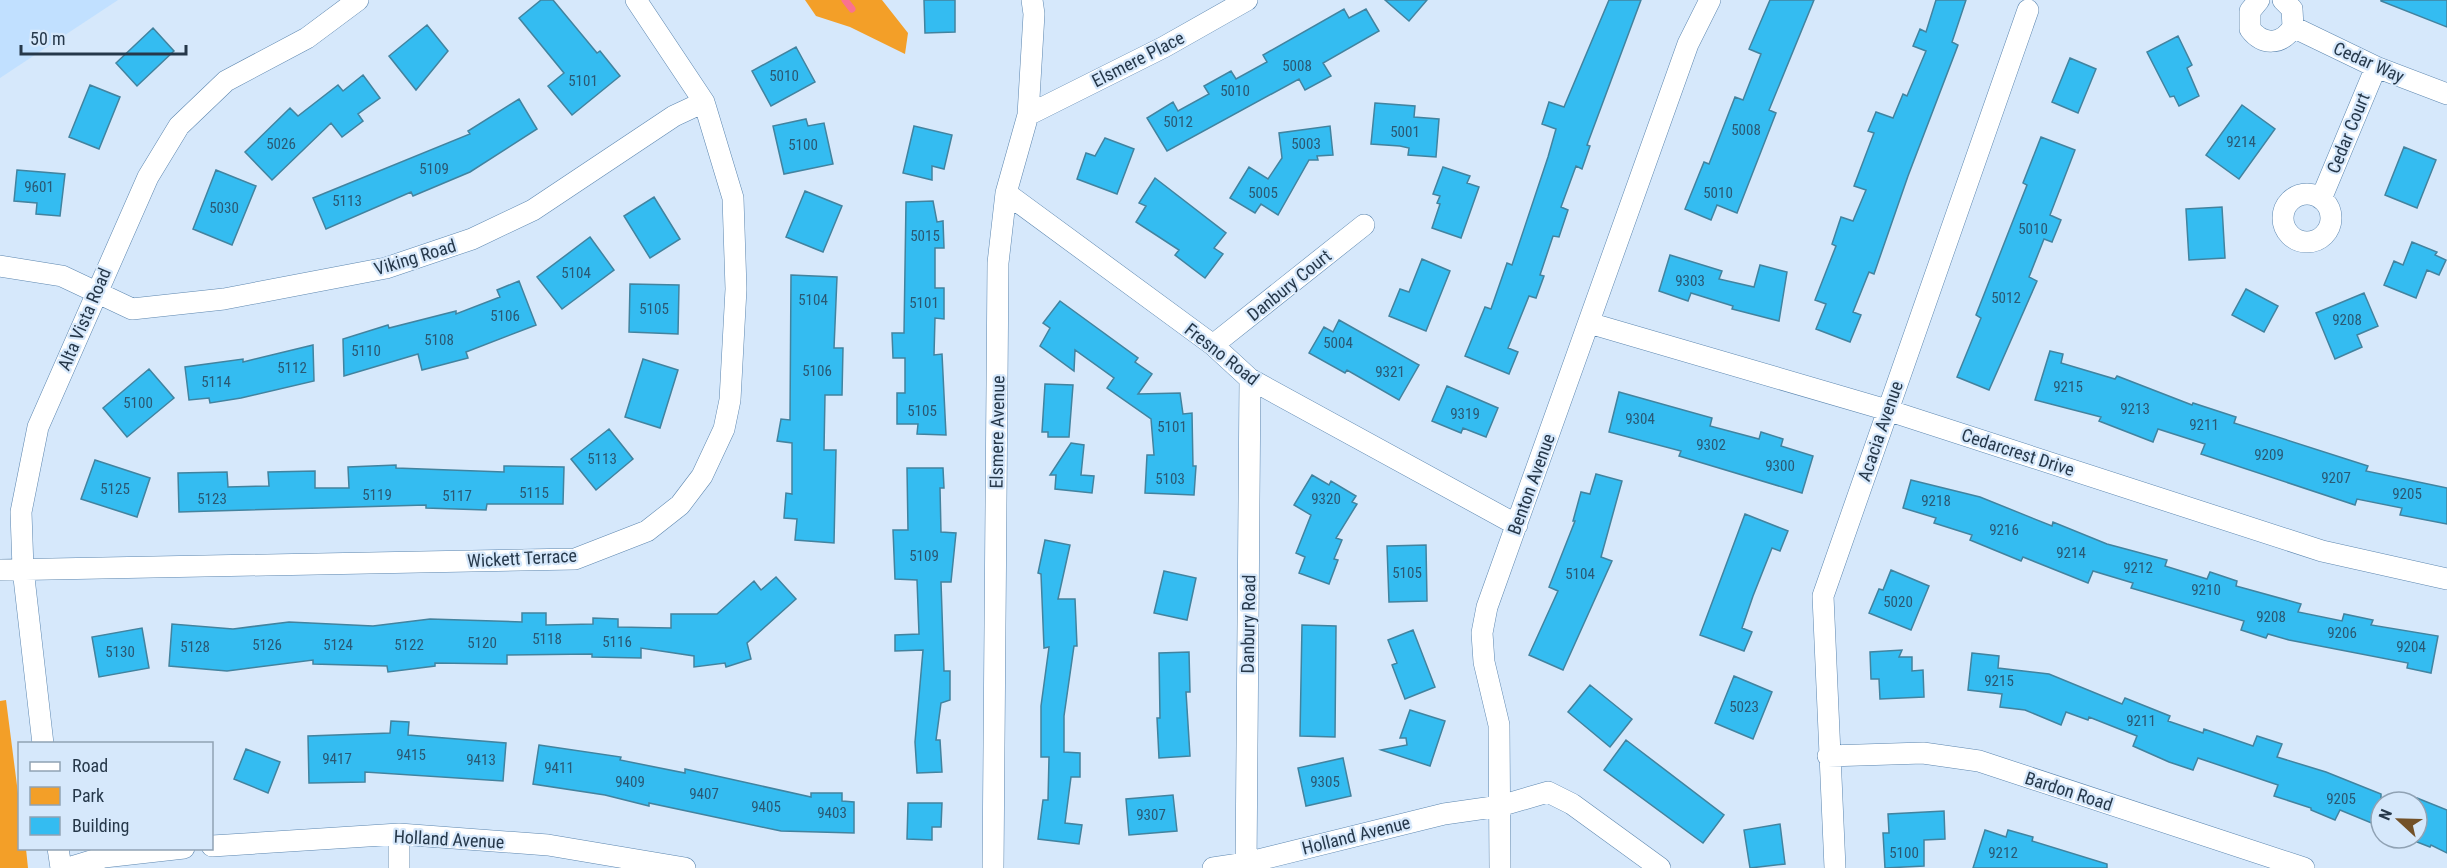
<svg xmlns="http://www.w3.org/2000/svg" width="2447" height="868" font-family="'Roboto Condensed',sans-serif">
	<style>
		.built { fill: #c1e0ff }
		.green { fill: #f39f28 }
		.lines { fill: none; stroke-linecap: round; stroke-linejoin: round }
		.stream { stroke: #fa728f; stroke-width: 7 }
		.building { fill: #34bcf1; stroke: #42839f; stroke-width: 1.5 }
		.minor-casing { stroke: #5c86af; stroke-width: 22 }
		.minor { stroke: #fff; stroke-width: 21 }
		.labels { text-anchor: middle; dominant-baseline: central; stroke-width: 4.5; stroke-linejoin: round; paint-order: stroke }
		.number-label { font-size: 15px; fill: #2a5974 }
		.street-label { font-size: 18px; fill: #26384a; stroke: #d6e8fb }
	</style>
	<rect width="100%" height="100%" fill="#d6e8fb"/>
	<path class="built" d="M0,0H118L0,78Z"/>
	<path class="green" d="M805,0H882L908,33L905,54L850,27L816,16Z
		M6,700L19,801L20,848L26,849L28,868H0V701Z"/>
	<g class="lines">
		<path class="stream" d="M845,0L852,9"/>
	</g>
	<path class="building" d="M541,0H553L597,53L600,51L620,76L572,115L548,86L564,73L519,18Z
		M924,0H955V32L925,33Z
		M1385,0H1427L1409,21Z
		M1609,0H1641L1587,145L1590,146L1582,169L1576,166L1561,207L1568,210L1559,237L1553,236L1540,275L1544,276L1536,298L1529,296L1508,348L1518,352L1509,374L1465,356L1485,307L1491,309L1507,263L1512,265L1548,157L1556,129L1542,124L1549,102L1564,107Z
		M1770,0H1814L1769,110L1776,113L1737,213L1717,205L1711,220L1685,209L1704,162L1709,164L1735,97L1743,100L1761,54L1749,49Z
		M1936,0H1966L1952,42L1958,45L1908,176L1874,274L1869,272L1853,312L1861,315L1850,342L1816,329L1826,304L1815,300L1836,246L1832,244L1841,217L1853,221L1866,190L1854,186L1874,133L1868,131L1876,112L1893,118L1903,94L1907,96L1926,51L1913,46L1920,29L1926,32Z
		M2381,0H2447V27L2381,1Z
		M1344,9L1349,18L1366,9L1379,31L1323,63L1331,76L1305,90L1299,79L1167,151L1147,118L1173,102L1178,111L1209,94L1204,86L1231,71L1236,79L1267,62L1263,55Z
		M427,25L448,51L416,90L389,56Z
		M153,28L174,51L137,86L116,63Z
		M2178,36L2192,65L2187,68L2199,96L2179,106L2174,96L2170,97L2147,52Z
		M796,47L815,82L771,106L752,71Z
		M2070,58L2096,69L2078,113L2052,102Z
		M363,75L380,98L358,114L363,121L342,137L331,123L272,180L245,152L290,108L298,116L338,85L343,91Z
		M90,85L120,97L99,149L69,137Z
		M519,99L537,129L470,172L413,196L411,192L326,229L313,198L470,134L468,131Z
		M1375,103L1415,106L1414,117L1439,119L1436,157L1408,155L1409,148L1400,146L1371,144Z
		M2242,105L2275,129L2239,179L2206,155Z
		M806,119L808,126L824,123L833,164L784,174L773,126Z
		M914,126L952,135L944,169L932,166V180L903,173Z
		M1330,126L1333,155L1317,156L1318,160H1309L1278,215L1261,204L1255,213L1230,198L1249,167L1268,179L1282,158L1279,133Z
		M2041,137L2075,150L2050,215L2061,220L2052,242L2044,239L2029,277L2037,281L1989,390L1957,377L1981,318L1976,315L2027,185L2023,183Z
		M1105,138L1134,149L1117,194L1077,179L1086,153L1095,156Z
		M2404,147L2436,160L2417,208L2385,195Z
		M1443,167L1470,176L1467,183L1479,187L1461,238L1432,228L1440,204L1437,203L1440,196L1433,194Z
		M17,170L65,174L60,216L36,214L37,203L14,201Z
		M216,170L256,186L232,245L193,229Z
		M1155,178L1226,233L1214,248L1223,254L1205,278L1175,255L1179,250L1136,222L1146,206L1139,203Z
		M805,191L842,206L823,252L786,237Z
		M654,197L680,239L650,258L624,216Z
		M933,201L937,222L943,221L944,248H935V288H944V319L935,318L934,355L942,354L946,435L917,434L918,424H897V393H905V358H893L892,333H904L906,202Z
		M2222,207L2225,258L2189,260L2186,209Z
		M590,237L614,270L562,309L537,277Z
		M2412,242L2437,252L2435,255L2446,260L2439,275L2427,270L2416,298L2384,285L2394,261L2403,265Z
		M1670,255L1722,271L1719,279L1754,287L1760,265L1787,272L1779,321L1732,309L1733,306L1691,293L1688,301L1659,291Z
		M1422,259L1450,271L1426,331L1389,316L1400,289L1409,292Z
		M791,275L837,277L834,348H843L842,395H825L824,450H836L834,543L795,540L797,519L784,518L786,493L792,494V443L777,441L781,419L790,420Z
		M519,281L536,325L466,352L468,358L422,370L418,354L344,376L343,339L388,325L389,328L456,311V314L500,297L497,290Z
		M630,284L679,285L678,334L629,332Z
		M2246,289L2278,306L2264,332L2232,315Z
		M2364,293L2378,326L2357,335L2362,347L2335,359L2316,313Z
		M1060,301L1138,358L1135,362L1152,374L1138,394L1180,393L1183,414L1192,413L1193,466H1196L1194,495L1145,493L1147,455H1154L1151,419L1107,388L1114,378L1075,350L1074,371L1040,346L1050,328L1043,323Z
		M1339,320L1419,365L1399,400L1347,370L1345,373L1309,353L1324,327L1333,332Z
		M313,345L314,381L241,398L210,403L209,398L189,400L185,367L243,359V362Z
		M2050,351L2063,354L2061,363L2115,379L2117,376L2192,405L2193,403L2236,417L2234,423L2368,466L2366,471L2447,488V524L2400,515L2402,508L2357,499L2355,505L2201,454L2205,444L2158,429L2153,442L2099,421L2101,417L2035,400Z
		M643,359L678,370L660,428L625,417Z
		M149,369L174,398L127,437L103,408Z
		M1045,384L1073,385L1069,437H1048V432H1042Z
		M1447,386L1498,408L1486,437L1463,428L1461,433L1432,421Z
		M1619,392L1712,418L1710,426L1759,439L1761,432L1783,439L1781,446L1813,456L1802,493L1679,456L1681,451L1609,432Z
		M609,429L633,459L596,490L571,459Z
		M1071,443L1084,445L1081,475L1094,476L1092,493L1055,489L1056,475H1050Z
		M95,460L150,478L137,517L81,499Z
		M396,465V468L504,472V466L564,467L563,504H487L486,510L426,508V505L179,512L178,473L227,472L228,487L269,486L268,472L315,471V488H349L348,467Z
		M907,468H943L944,488H940L941,532L956,533L951,582H941L944,671H950V700L941,703L936,740H940L942,772L917,773L915,742L923,650L895,651V635L919,634L917,580L895,579L893,530H908Z
		M1596,474L1622,481L1601,557L1612,561L1563,670L1529,655L1558,591L1549,587L1575,521H1573L1581,492L1590,494Z
		M1312,475L1329,485L1331,481L1356,496L1352,502L1357,504L1336,538L1342,540L1334,559L1338,560L1329,584L1299,573L1305,557L1296,553L1311,515L1294,505Z
		M1911,480L1980,497L2052,526L2053,522L2107,544L2167,560L2165,566L2207,579L2210,572L2237,581L2236,586L2301,604L2298,612L2342,621L2344,614L2373,620L2371,625L2438,636L2431,673L2407,668L2408,663L2289,640L2268,634L2266,638L2241,630L2244,621L2131,588L2133,583L2093,571L2088,583L2023,557L2021,561L1970,540L1972,535L1934,523L1936,518L1903,508Z
		M1745,514L1788,531L1780,551L1772,548L1753,596L1742,628L1752,632L1744,651L1700,635Z
		M1045,540L1070,545L1058,599H1075L1077,646H1074L1064,716V752L1080,753V777H1071L1065,823L1082,825L1079,844L1038,839L1043,800H1048L1049,757H1041V706L1049,647L1044,648L1041,574L1038,573Z
		M1426,545L1427,601L1389,602L1387,546Z
		M1891,570L1929,586L1911,630L1869,613L1879,589L1883,590Z
		M1164,571L1196,578L1187,620L1154,613Z
		M776,577L796,599L747,643L751,659L726,667L725,663L694,667V656L641,648V658L592,657V654L507,655V664L435,663V666L388,672L387,666L313,664V660L227,671L169,666L172,624L233,629L289,622L373,626L430,619L522,622V613H546V625L593,624V618L618,619V627L671,628V614H717L754,581L761,590Z
		M1302,625L1336,626L1335,737L1300,736Z
		M142,628L149,668L99,677L92,637Z
		M1413,630L1435,687L1405,699L1392,665L1397,663L1388,640Z
		M1902,650L1899,657H1912V671L1923,670L1924,697L1880,699L1879,679H1871L1870,652Z
		M1189,652L1190,692H1186L1190,756L1159,758L1157,718H1160L1159,653Z
		M1972,653L1999,656L1998,668L2049,674L2122,704L2125,698L2170,716L2168,721L2203,733L2204,729L2253,746L2257,736L2282,744L2277,757L2326,772L2381,794V827L2340,810L2335,820L2311,810V808L2274,796L2278,785L2198,758L2193,770L2169,762L2133,746L2137,736L2089,717L2088,720L2066,712L2061,725L2025,710L2000,707L2002,694L1968,690Z
		M1734,676L1772,692L1753,739L1715,723Z
		M1590,685L1632,719L1610,747L1568,712Z
		M1410,710L1445,721L1430,766L1381,750L1407,745L1406,738H1400Z
		M391,721L409,722L408,735L506,743L503,781L365,772V782L309,783L308,736L390,733Z
		M1626,740L1724,815L1703,843L1604,770Z
		M539,745L621,757L620,760L685,773V769L811,797V793H842V801L854,802V833L781,831L649,803V806L605,795L533,784Z
		M246,749L280,762L268,793L234,779Z
		M1343,758L1351,796L1306,806L1298,768Z
		M1173,795L1177,831L1129,835L1126,799Z
		M2417,798L2447,810V853L2431,845L2430,847L2417,842Z
		M908,803H942L941,827H932V840L907,839Z
		M1944,811L1945,839L1924,840V866L1885,868L1883,833H1889L1888,814Z
		M1780,824L1785,864L1750,868L1744,830Z
		M1985,830L2006,837L2008,830L2033,837L2032,841L2107,864V868H1973Z"/>
	<g class="lines">
		<g class="minor-casing">
			<path id="minor" d="M2259,0L2250,11V29C2263,46 2282,45 2293,27L2292,9L2283,0
				M2293,27L2376,67L2447,94
				M1028,115L1164,47L1247,0
				M1006,193L1213,345L1250,379L1517,525
				M2283 218a24 24 0 1 1 48 0a24 24 0 1 1-48 0Z
				M2321,199L2376,67
				M0,266L62,276L132,309L224,299L386,268L472,239L533,210L674,116L704,102
				M1589,323L1887,410L2322,551L2447,579
				M1213,345L1364,225
				M0,570L575,559L647,531L680,505L702,476L724,429L730,400L736,289L733,198L704,102L636,0
				M43,744L23,569L21,512L38,427L148,177L179,126L226,81L307,38L358,0
				M1828,756L1923,753L1979,761L2304,868
				M212,846L399,834L548,845L685,868
				M58,848L61,868
				M68,868L104,857L184,848
				M399,868V834
				M993,868L998,263L1006,193L1028,115L1034,14L1032,0
				M1213,868L1246,863L1444,814L1500,806L1548,792L1572,804L1660,868
				M1246,868L1250,379
				M1500,868L1499,725L1484,662L1482,633L1487,607L1688,44L1710,0
				M1835,868L1823,596L2028,10"/>
		</g>
		<use href="#minor" class="minor"/>
	</g>
	<g class="labels">
		<g class="number-label">
			<text x="1297" y="66">5008</text>
			<text x="784" y="76">5010</text>
			<text x="583" y="81">5101</text>
			<text x="1235" y="91">5010</text>
			<text x="1178" y="122">5012</text>
			<text x="1746" y="130">5008</text>
			<text x="1405" y="132">5001</text>
			<text x="2241" y="142">9214</text>
			<text x="281" y="144">5026</text>
			<text x="1306" y="144">5003</text>
			<text x="803" y="145">5100</text>
			<text x="434" y="169">5109</text>
			<text x="39" y="187">9601</text>
			<text x="1263" y="193">5005</text>
			<text x="1718" y="193">5010</text>
			<text x="347" y="201">5113</text>
			<text x="224" y="208">5030</text>
			<text x="2033" y="229">5010</text>
			<text x="925" y="236">5015</text>
			<text x="576" y="273">5104</text>
			<text x="1690" y="281">9303</text>
			<text x="2006" y="298">5012</text>
			<text x="813" y="300">5104</text>
			<text x="924" y="303">5101</text>
			<text x="654" y="309">5105</text>
			<text x="505" y="316">5106</text>
			<text x="2347" y="320">9208</text>
			<text x="439" y="340">5108</text>
			<text x="1338" y="343">5004</text>
			<text x="366" y="351">5110</text>
			<text x="292" y="368">5112</text>
			<text x="817" y="371">5106</text>
			<text x="1390" y="372">9321</text>
			<text x="216" y="382">5114</text>
			<text x="2068" y="387">9215</text>
			<text x="138" y="403">5100</text>
			<text x="2135" y="409">9213</text>
			<text x="922" y="411">5105</text>
			<text x="1465" y="414">9319</text>
			<text x="1640" y="419">9304</text>
			<text x="2204" y="425">9211</text>
			<text x="1172" y="427">5101</text>
			<text x="1711" y="445">9302</text>
			<text x="2269" y="455">9209</text>
			<text x="602" y="459">5113</text>
			<text x="1780" y="466">9300</text>
			<text x="2336" y="478">9207</text>
			<text x="1170" y="479">5103</text>
			<text x="115" y="489">5125</text>
			<text x="534" y="493">5115</text>
			<text x="2407" y="494">9205</text>
			<text x="377" y="495">5119</text>
			<text x="457" y="496">5117</text>
			<text x="212" y="499">5123</text>
			<text x="1326" y="499">9320</text>
			<text x="1936" y="501">9218</text>
			<text x="2004" y="530">9216</text>
			<text x="2071" y="553">9214</text>
			<text x="924" y="556">5109</text>
			<text x="2138" y="568">9212</text>
			<text x="1407" y="573">5105</text>
			<text x="1580" y="574">5104</text>
			<text x="2206" y="590">9210</text>
			<text x="1898" y="602">5020</text>
			<text x="2271" y="617">9208</text>
			<text x="2342" y="633">9206</text>
			<text x="547" y="639">5118</text>
			<text x="617" y="642">5116</text>
			<text x="482" y="643">5120</text>
			<text x="267" y="645">5126</text>
			<text x="338" y="645">5124</text>
			<text x="409" y="645">5122</text>
			<text x="195" y="647">5128</text>
			<text x="2411" y="647">9204</text>
			<text x="120" y="652">5130</text>
			<text x="1999" y="681">9215</text>
			<text x="1744" y="707">5023</text>
			<text x="2141" y="721">9211</text>
			<text x="411" y="755">9415</text>
			<text x="337" y="759">9417</text>
			<text x="481" y="760">9413</text>
			<text x="559" y="768">9411</text>
			<text x="630" y="782">9409</text>
			<text x="1325" y="782">9305</text>
			<text x="704" y="794">9407</text>
			<text x="2341" y="799">9205</text>
			<text x="766" y="807">9405</text>
			<text x="832" y="813">9403</text>
			<text x="1151" y="815">9307</text>
			<text x="1904" y="853">5100</text>
			<text x="2003" y="853">9212</text>
		</g>
		<g class="street-label">
			<text transform="translate(1138 59) rotate(-27)">Elsmere Place</text>
			<text transform="translate(2369 62) rotate(24)">Cedar Way</text>
			<text transform="translate(2348 133) rotate(-68)">Cedar Court</text>
			<text transform="translate(415 257) rotate(-17)">Viking Road</text>
			<text transform="translate(1289 285) rotate(-39)">Danbury Court</text>
			<text transform="translate(84 319) rotate(-67)">Alta Vista Road</text>
			<text transform="translate(1222 354) rotate(38)">Fresno Road</text>
			<text transform="translate(1880 431) rotate(-71)">Acacia Avenue</text>
			<text transform="translate(997 432) rotate(-89)">Elsmere Avenue</text>
			<text transform="translate(2018 452) rotate(18)">Cedarcrest Drive</text>
			<text transform="translate(1531 484) rotate(-70)">Benton Avenue</text>
			<text transform="translate(522 558) rotate(-3)">Wickett Terrace</text>
			<text transform="translate(1248 624) rotate(-89)">Danbury Road</text>
			<text transform="translate(2069 791) rotate(18)">Bardon Road</text>
			<text transform="translate(1356 835) rotate(-14)">Holland Avenue</text>
			<text transform="translate(449 839) rotate(3)">Holland Avenue</text>
		</g>
	</g>
	<rect x="18" y="742" width="195" height="108" fill="#d6e8fb" stroke="#90a2b4" stroke-width="1.5"/>
	<rect x="30" y="762" width="30" height="9" fill="#ffffff" stroke="#90a2b4" stroke-width="1.5"/>
	<text x="72" y="772" font-size="18" fill="#26384a">Road</text>
	<rect x="30" y="787" width="30" height="18" fill="#f39f28" stroke="#90a2b4" stroke-width="1.5"/>
	<text x="72" y="802" font-size="18" fill="#26384a">Park</text>
	<rect x="30" y="817" width="30" height="18" fill="#34bcf1" stroke="#90a2b4" stroke-width="1.5"/>
	<text x="72" y="832" font-size="18" fill="#26384a">Building</text>
	<g transform="translate(2399 820) rotate(292)"><circle r="28" fill="#d6e8fb" stroke="#90a2b4" stroke-width="1.5"/>
	<path d="M0-4.5L10 22L0 15L-10 22Z" fill="#735128"/>
	<text y="-9" font-size="16" font-weight="bold" text-anchor="middle" fill="#26384a">N</text>
	</g>
	<path d="M21 45v9h165v-9" fill="none" stroke="#26384a" stroke-width="3"/>
	<text x="30" y="45" font-size="18" fill="#26384a" stroke="#d6e8fb" stroke-width="4.5" paint-order="stroke">50 m</text>
</svg>
